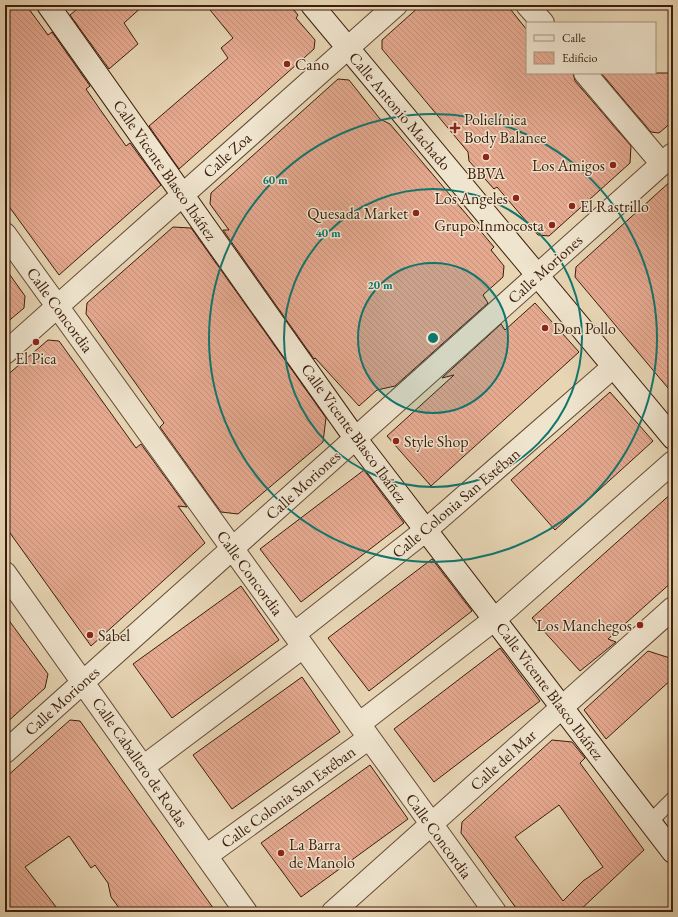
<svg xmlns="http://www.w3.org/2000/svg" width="678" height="917" font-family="'EB Garamond',serif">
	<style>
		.building { fill: url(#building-back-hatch); stroke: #3c1d0c; fill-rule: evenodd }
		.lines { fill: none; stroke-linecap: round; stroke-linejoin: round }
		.lane-casing { stroke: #674b36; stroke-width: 16 }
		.street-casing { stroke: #674b36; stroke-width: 24 }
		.secondary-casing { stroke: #3c1d0c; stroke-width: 24 }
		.lane { stroke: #efe4ce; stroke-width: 14 }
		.street { stroke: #efe4ce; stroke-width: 22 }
		.secondary { stroke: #efe4ce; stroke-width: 22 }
		.ring { fill: none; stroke: #0f766e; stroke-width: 2 }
		.poi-dot { fill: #8f2418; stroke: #efe4ce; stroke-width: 1.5 }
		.labels { text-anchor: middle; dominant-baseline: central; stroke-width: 3; stroke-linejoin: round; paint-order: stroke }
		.poi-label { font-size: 16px; fill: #3c1d0c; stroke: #efe4ce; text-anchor: start }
		.street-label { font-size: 16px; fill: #3c1d0c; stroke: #efe4ce }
		.centre { fill: #0f766e; stroke: #efe4ce; stroke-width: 2 }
		.ring-label { font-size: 12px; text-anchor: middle; font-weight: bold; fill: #0f766e; stroke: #efe4ce; stroke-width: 3; stroke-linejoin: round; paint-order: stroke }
	</style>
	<defs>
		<pattern id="building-back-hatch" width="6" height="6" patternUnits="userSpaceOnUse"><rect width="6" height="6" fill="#e5a990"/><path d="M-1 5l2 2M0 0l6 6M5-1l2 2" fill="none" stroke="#c5917b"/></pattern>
	</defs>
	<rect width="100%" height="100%" fill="#e7d5b4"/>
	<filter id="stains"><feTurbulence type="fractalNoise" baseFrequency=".005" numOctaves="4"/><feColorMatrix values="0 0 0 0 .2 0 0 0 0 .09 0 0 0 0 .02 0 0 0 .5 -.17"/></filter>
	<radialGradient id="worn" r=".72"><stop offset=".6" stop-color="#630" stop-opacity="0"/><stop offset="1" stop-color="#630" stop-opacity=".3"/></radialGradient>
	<path class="building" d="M5,5H26L48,35L52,32L90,86L86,89L99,108L126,146L130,143L161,185L59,275L5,201Z
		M82,5H144L124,23L138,44L109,69L70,15Z
		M206,5H290L298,15L296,18L315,40L314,49L179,169L149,126L228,58L221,48L233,38Z
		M421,5H507L527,30V73H573L575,81L631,146L630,163L549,236L538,235L497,187L494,189L469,161L468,152L382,49V40Z
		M601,73H673V121L659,133L651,132Z
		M338,79L349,80L380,119L390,124L494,247L491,250L504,266L503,277L483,295L488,303L395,386L377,390L359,406L315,358L314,359L223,230H229L210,204L211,193Z
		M673,179V394L575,277L576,267Z
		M173,227L191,228L326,418L323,442L238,514L221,512L160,427L164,423L86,314L87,303Z
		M5,268L25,296L24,308L5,324Z
		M535,303L579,352L431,486L387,436L454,375L442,378L501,324L505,330Z
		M48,340L59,341L136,448L141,444L187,507L178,506L205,543L91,646L5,526V377Z
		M610,392L653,441L555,530L511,480Z
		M364,470L404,523L301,602L260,549Z
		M673,492V581L608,639L616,642L580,671L532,618Z
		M432,559L472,611L369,691L328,638Z
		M241,586L279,640L172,718L133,664Z
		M5,615L48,674L45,688L5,724Z
		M500,648L540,701L434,782L394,729Z
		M648,651L673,659V678L606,739L584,710Z
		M302,677L340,732L232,809L193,755Z
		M70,720L80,721L216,912H122L111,897L108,883L95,865L91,868L69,836L25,867L60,912H5V778Z
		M552,740L572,742L585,758L580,763L644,850L578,912H519L461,833L462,822ZM559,805L603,867L583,881L563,901L515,837Z
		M370,765L408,819L301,897L261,843Z"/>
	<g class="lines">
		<g class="lane-casing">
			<path id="lane" d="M650,822L673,799"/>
		</g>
		<g class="street-casing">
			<path id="street" d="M527,5L543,23
				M585,73L662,164
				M5,234L495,912
				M5,353L396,5
				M5,573L246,912
				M294,634L426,530L613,367
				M359,724L495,619L673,462
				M5,752L673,154
				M143,767L303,647
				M206,856L369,738
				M333,912L673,608"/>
		</g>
		<g class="secondary-casing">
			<path id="secondary" d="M48,5L355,438L673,852
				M312,5L673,438"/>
		</g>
		<use href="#lane" class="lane"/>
		<use href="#street" class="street"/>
		<use href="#secondary" class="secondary"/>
	</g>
	<circle cx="433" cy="338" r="75" fill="#0f766e" fill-opacity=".12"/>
	<g class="ring">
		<circle cx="433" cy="338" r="75"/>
		<circle cx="433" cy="338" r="149"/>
		<circle cx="433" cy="338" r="224"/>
	</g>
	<g class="poi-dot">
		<circle cx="287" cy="64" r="4"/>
		<path d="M453 122h4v4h4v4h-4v4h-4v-4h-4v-4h4z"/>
		<circle cx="486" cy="157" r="4"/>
		<circle cx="613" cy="165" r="4"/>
		<circle cx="516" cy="198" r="4"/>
		<circle cx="572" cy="206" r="4"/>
		<circle cx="416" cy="213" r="4"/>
		<circle cx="552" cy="225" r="4"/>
		<circle cx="545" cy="328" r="4"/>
		<circle cx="36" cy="342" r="4"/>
		<circle cx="396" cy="441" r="4"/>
		<circle cx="640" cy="625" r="4"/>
		<circle cx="90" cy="635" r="4"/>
		<circle cx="281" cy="853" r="4"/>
	</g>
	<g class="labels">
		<g class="poi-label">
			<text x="295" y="64">Cano</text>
			<text x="464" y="119">Policlínica<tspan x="464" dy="18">Body Balance</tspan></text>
			<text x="605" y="165" text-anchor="end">Los Amigos</text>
			<text x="486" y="173" text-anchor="middle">BBVA</text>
			<text x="508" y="198" text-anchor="end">Los Angeles</text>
			<text x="580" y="206">El Rastrillo</text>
			<text x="408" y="213" text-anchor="end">Quesada Market</text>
			<text x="544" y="225" text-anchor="end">Grupo Inmocosta</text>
			<text x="553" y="328">Don Pollo</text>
			<text x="36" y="358" text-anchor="middle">El Pica</text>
			<text x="404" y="441">Style Shop</text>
			<text x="632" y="625" text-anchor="end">Los Manchegos</text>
			<text x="98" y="635">Sabel</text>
			<text x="289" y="844">La Barra<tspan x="289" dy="18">de Manolo</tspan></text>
		</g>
		<g class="street-label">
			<text transform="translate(400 111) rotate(50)">Calle Antonio Machado</text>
			<text transform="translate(227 155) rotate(-42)">Calle Zoa</text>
			<text transform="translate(165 170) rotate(55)">Calle Vicente Blasco Ibáñez</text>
			<text transform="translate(545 269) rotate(-42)">Calle Moriones</text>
			<text transform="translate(60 310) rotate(54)">Calle Concordia</text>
			<text transform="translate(354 433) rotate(54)">Calle Vicente Blasco Ibáñez</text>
			<text transform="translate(303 485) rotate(-42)">Calle Moriones</text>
			<text transform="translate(456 503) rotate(-40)">Calle Colonia San Estéban</text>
			<text transform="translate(250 573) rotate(54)">Calle Concordia</text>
			<text transform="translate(550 691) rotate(53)">Calle Vicente Blasco Ibáñez</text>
			<text transform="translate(62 701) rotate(-42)">Calle Moriones</text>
			<text transform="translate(503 760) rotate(-42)">Calle del Mar</text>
			<text transform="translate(140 762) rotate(55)">Calle Caballero de Rodas</text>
			<text transform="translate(288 797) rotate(-36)">Calle Colonia San Estéban</text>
			<text transform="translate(439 836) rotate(54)">Calle Concordia</text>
		</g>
	</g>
	<circle cx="433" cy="338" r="6" class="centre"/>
	<g class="ring-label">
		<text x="275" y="184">60 m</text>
		<text x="328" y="237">40 m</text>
		<text x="380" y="289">20 m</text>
	</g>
	<rect width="678" height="917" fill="none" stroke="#e7d5b4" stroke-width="20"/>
	<rect x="6" y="6" width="666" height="905" fill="none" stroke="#3c1d0c" stroke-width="2"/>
	<rect x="10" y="10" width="658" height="897" fill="none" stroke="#3c1d0c"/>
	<rect x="526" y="22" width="130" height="52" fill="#efe4ce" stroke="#a79480"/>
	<rect x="534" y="35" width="20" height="6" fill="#efe4ce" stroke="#a79480"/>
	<text x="562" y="42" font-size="12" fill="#3c1d0c">Calle</text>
	<rect x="534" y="52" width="20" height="12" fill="url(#building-back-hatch)" stroke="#a79480"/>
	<text x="562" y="62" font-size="12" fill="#3c1d0c">Edificio</text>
	<rect width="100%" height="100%" filter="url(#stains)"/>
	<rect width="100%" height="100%" fill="url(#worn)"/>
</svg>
